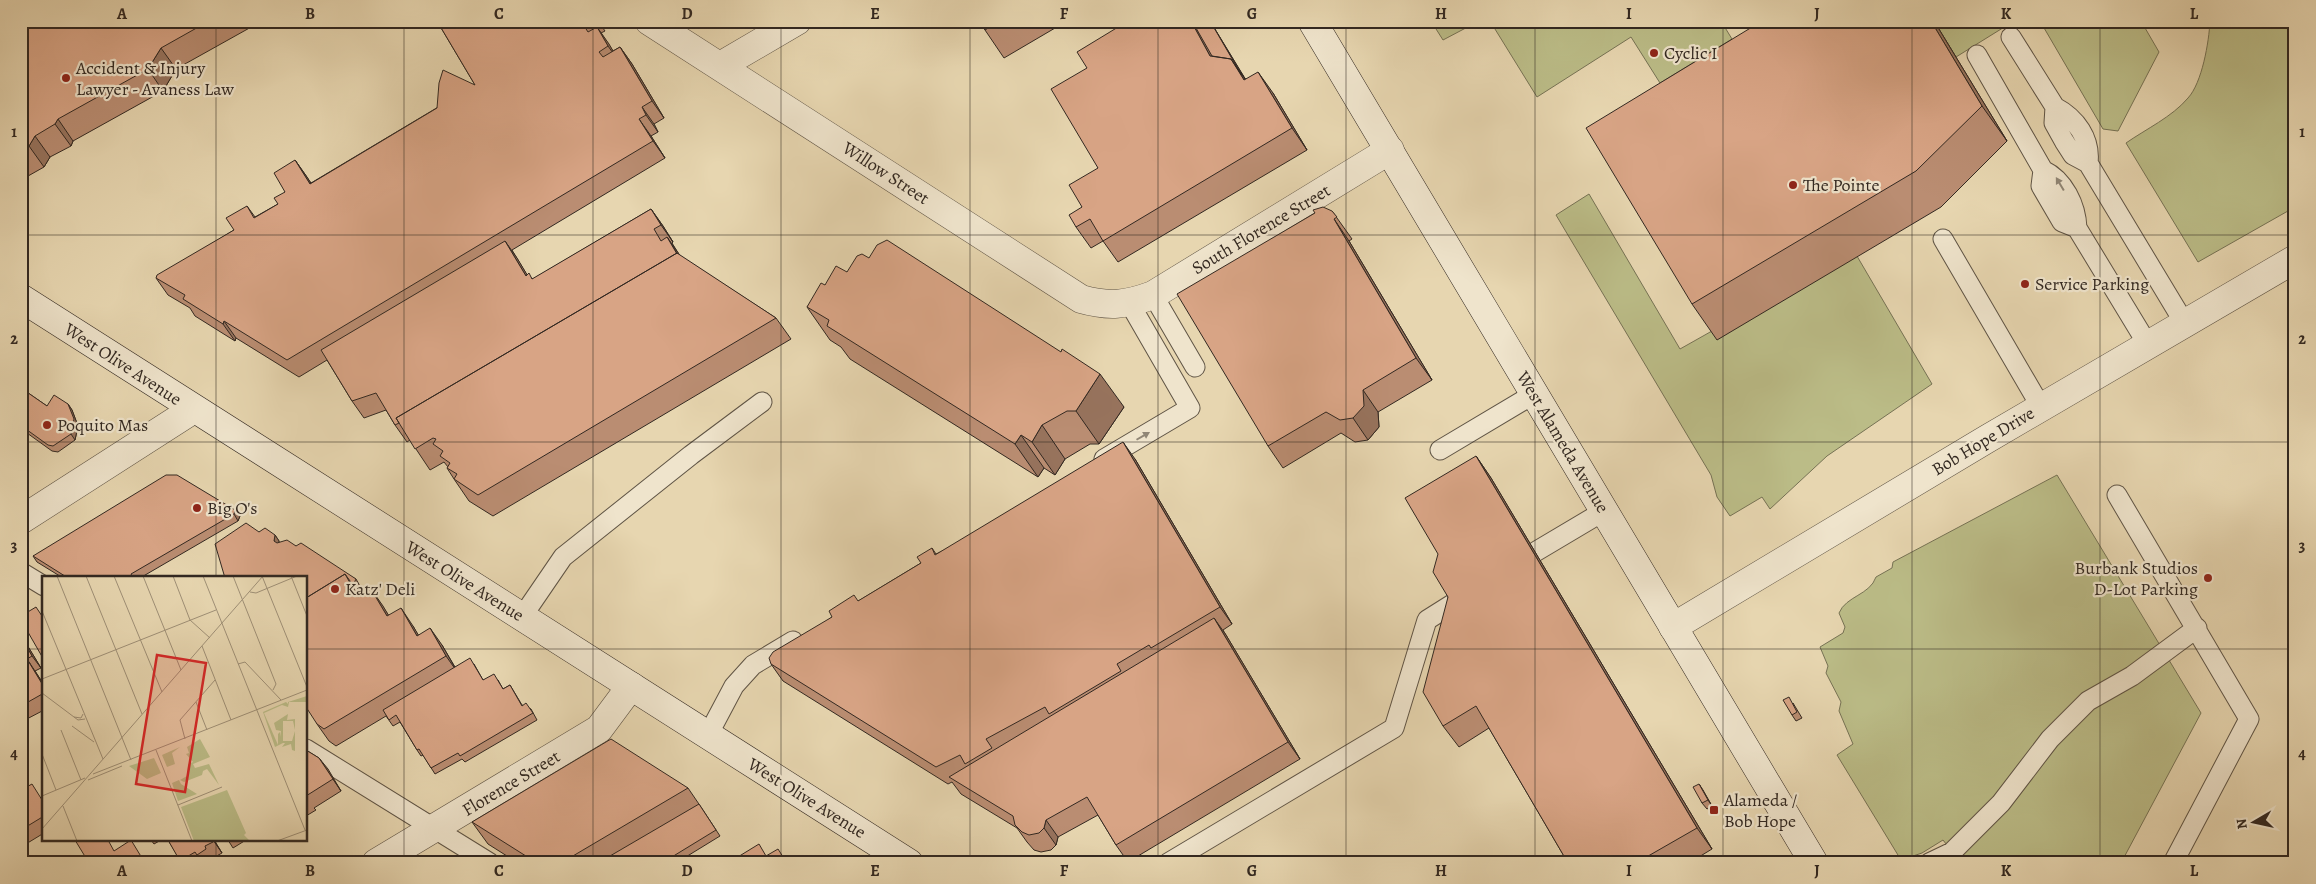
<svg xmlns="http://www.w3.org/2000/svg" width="2316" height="884" font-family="Alegreya,serif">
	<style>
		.green { fill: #bbbc87; stroke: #767254 }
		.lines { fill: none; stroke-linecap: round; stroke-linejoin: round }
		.service-casing { stroke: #5f5445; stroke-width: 21 }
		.minor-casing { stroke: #5f5445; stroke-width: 29 }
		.tertiary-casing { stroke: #5f5445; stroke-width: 29 }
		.secondary-casing { stroke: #322821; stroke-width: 29 }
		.service { stroke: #efe4cc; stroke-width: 19 }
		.minor { stroke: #efe4cc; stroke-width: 28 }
		.tertiary { stroke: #efe4cc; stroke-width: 28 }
		.secondary { stroke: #efe4cc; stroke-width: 28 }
		.wall { fill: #ba8d72; stroke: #322821 }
		.shaded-wall { fill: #97735d; stroke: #322821 }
		.building { fill: #d8a485; stroke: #322821 }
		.oneway { fill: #908676 }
		.grid { fill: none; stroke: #322821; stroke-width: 1; stroke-opacity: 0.55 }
		.poi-dot { fill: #8f2418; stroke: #efe4cc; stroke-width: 2 }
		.labels { text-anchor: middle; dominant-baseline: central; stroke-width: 4.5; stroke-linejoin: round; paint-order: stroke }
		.poi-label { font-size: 18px; fill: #322821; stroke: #efe4cc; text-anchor: start }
		.street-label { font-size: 18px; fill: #322821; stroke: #efe4cc }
		.inset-road { fill: none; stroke: #9f9077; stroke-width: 1 }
		.view { fill: #d62828; fill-opacity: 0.15; stroke: #d62828; stroke-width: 2.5 }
		.inset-edge { fill: none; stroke: #322821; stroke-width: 2.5 }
		.neatline { fill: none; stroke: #322821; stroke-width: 2 }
		.grid-label { font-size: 16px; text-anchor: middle; font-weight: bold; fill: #322821 }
	</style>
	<rect width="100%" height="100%" fill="#e7d6b0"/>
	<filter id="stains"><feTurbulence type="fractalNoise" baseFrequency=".004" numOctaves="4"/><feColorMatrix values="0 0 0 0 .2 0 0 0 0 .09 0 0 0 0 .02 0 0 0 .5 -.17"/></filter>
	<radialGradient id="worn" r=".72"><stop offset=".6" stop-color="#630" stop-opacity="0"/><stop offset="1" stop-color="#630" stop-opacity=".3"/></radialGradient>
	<path class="green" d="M1431,21H1479L1443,40Z
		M1490,21H1721L1732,39L1660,83L1631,37L1537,97Z
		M1934,21H2014L1956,57Z
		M2040,21H2141L2159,52L2118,131L2103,129Z
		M2210,21H2295V207L2198,262L2126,143C2146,129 2172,117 2188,98C2202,83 2209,42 2210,21Z
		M1589,194L1680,349L1854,251L1932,384L1827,456L1770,509L1762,497L1730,516L1717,497L1711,475L1556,215Z
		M2057,475L2201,713L2121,863H1961L1943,840L1922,853L1901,860L1837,755L1853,744L1839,711L1841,702L1826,673L1828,666L1820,647L1843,633L1845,627L1839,613C1846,596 1870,595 1876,577L1892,568L1893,562Z"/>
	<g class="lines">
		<g class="service-casing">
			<path id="service" d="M2011,37L2055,107
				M1977,55L2043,170
				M2088,163C2091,139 2076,118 2055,107L2054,123L2064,141L2073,155L2088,163L2185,324
				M2077,228L2062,222L2041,186L2043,170C2064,180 2076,205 2077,228L2148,345
				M1943,239L2041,407
				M1153,295L1195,367
				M1440,450L1534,394
				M1104,459L1190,408L1130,304
				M2117,495L2249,719L2173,863
				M1535,552L1604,511
				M21,572L44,586
				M522,617L563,557L691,455L762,402
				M708,735L734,686L753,665L793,641
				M306,749L490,863
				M1168,863L1394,728L1427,620L1454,603
				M1929,863L1952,852L2001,803L2050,739L2088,701L2132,676L2197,628"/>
		</g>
		<g class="minor-casing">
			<path id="minor" d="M649,21L1081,299C1109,307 1126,305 1153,295L1390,150
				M720,66L797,21
				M21,520L194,409
				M376,863L599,729L631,686"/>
		</g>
		<g class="tertiary-casing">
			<path id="tertiary" d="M1673,627L1987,439L2295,259"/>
		</g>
		<g class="secondary-casing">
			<path id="secondary" d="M1312,21L1814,863
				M21,298L909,863"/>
		</g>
		<use href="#service" class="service"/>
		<use href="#minor" class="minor"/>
		<use href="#tertiary" class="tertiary"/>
		<use href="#secondary" class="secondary"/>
	</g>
	<path class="wall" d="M21,21H262L176,69L163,91L73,141L71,146L50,157L44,167L21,180Z
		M437,21H598L605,31L601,33L613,51L620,47L632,64L664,118L654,124L658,132L651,136L665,158L512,250L527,275L533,279L651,209L663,226L673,242L672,243L680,256L776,318L791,339L493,516L469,501L454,479L447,468L448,467L444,462L430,470L410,440L407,442L395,425L386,410L364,418L352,401L327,360L299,377L236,338L235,341L195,316L190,308L168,295L156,278L234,230L247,206L255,217L278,204L285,192L295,160L311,183L475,85Z
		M979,21H1067L1004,58L985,30Z
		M1128,21H1210L1245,79L1273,93L1307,150L1118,262L1103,241L1091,248L1076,227L1082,207L1098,168L1087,68Z
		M1762,21H1934L2007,141L1941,207L1717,340L1692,304Z
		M1332,211L1352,239L1349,241L1432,380L1378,412L1379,427L1368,440L1355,442L1341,433L1283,468L1268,446Z
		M847,272L1124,407L1099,444H1090L1065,459L1055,475L1044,468L1038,477L850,359L841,347L830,340L807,307L825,285Z
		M21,388L47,406L68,404L72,410L78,426L75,440L58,452L52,451L27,433L21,442Z
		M1476,456L1491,478L1712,849L1689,863H1568L1489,728L1459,747L1443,726L1448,597Z
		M1135,459L1232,624L1223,630L1300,759L1128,862L1116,845L1098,815L1058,837L1056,845L1051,850L1041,852L1034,850L1027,842L1017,828L961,794L952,782L948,784L783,681L771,664L832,617L921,563L932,548L936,554Z
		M235,510L240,516L238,521L140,578H63L37,562L33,556Z
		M259,532L275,535L279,541V543L296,546L360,586L357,591L360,596L371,589L389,616L413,626L418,635L442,645L455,667L474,664L483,680H498L503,689L510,685L522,705L531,709L537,720L465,762L462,759L435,774L423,755L421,756L417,750L400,722L393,726L386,716L336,746L329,741L317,724Z
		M21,635L41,668L35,671L44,685V710L23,721L21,719Z
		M1793,703L1802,718L1796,721L1792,715Z
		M306,750L319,758L341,791L314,808L316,810L306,816Z
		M1699,784L1712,806L1707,809L1702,803Z
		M688,788L703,810L720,836L676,863H518L488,844L472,822Z
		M21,790L44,801V833L21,847Z
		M151,840H161L154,844Z
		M168,840H214L222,853L213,858L214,861L212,863H182Z
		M228,840H246L233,848Z"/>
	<path class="shaded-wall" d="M1191,21H1194L1222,71L1210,56Z
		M1210,21L1246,80L1241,74Z
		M1931,21H1934L2007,141L1982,106Z
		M597,27L609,44L620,63L608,46Z
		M620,47L632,64L664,118L652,101Z
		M161,48L176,69L163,91L148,69Z
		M1231,59L1246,80H1244Z
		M1258,72L1273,93L1307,150L1292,128Z
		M642,107L654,124L658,132L646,115Z
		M58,119L73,141L71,146L55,124Z
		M639,119L651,136L665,158L653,141Z
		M35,136L50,157L44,167L29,146Z
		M295,160L307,177L322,201L310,184Z
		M651,209L663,226L673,242L661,225Z
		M1334,219L1349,241L1432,380L1416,358Z
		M667,237L679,254L692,275L680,258Z
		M505,241L517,258L538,293L526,276Z
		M224,321L236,338L235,341L223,324Z
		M1100,374L1124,407L1099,444L1076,411Z
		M1363,390L1378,412L1379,427L1368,440L1353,418Z
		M68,404L72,410L78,426L75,440L71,434Z
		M1042,425L1065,459L1055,475L1032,442Z
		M23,427L27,433L21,442V430Z
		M1021,435L1044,468L1038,477L1015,444Z
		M1123,442L1135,459L1232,624L1220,607Z
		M1476,456L1491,478L1712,849L1697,828Z
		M235,510L240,516L238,521L234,514Z
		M275,535L279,541L278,547L274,541Z
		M345,574L356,579L360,586L357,591L370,614L358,597Z
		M371,589L383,606L399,633L387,616Z
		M401,608L413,626L429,653L417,636Z
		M1214,618L1226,635L1300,759L1288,742Z
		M430,628L442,645L458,673L446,656Z
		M21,635L41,668L32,656L21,637Z
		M27,659L35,671L44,685V687Z
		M319,758L328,769L341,791Z
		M1699,784L1703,790L1712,806L1708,800Z
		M1046,820L1058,837L1056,845L1044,828Z
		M213,840H214L222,853Z"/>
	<path class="building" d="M21,21H209L161,48L148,69L58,119L55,124L35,136L29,146L21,150Z
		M437,21H581L588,32L597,27L608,46L599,52L603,57L620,47L652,101L642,107L646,115L639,119L653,141L287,360L224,321L223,324L183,299L185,295L156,278L157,275L234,230L226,218L247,206L254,218L278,204L274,198L285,192L274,173L295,160L310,184L437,108L439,83L443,70L475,85Z
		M979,21H1000L985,30Z
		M1128,21H1191L1210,56L1231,59L1244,80L1258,72L1292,128L1103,241L1090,219L1076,227L1069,215L1082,207L1069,185L1098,168L1051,89L1087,68L1077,52Z
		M1192,21H1210L1241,74L1231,59L1212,56Z
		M1762,21H1931L1982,106L1916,171L1692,304L1586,128Z
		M1323,207L1332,211L1337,217L1334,219L1416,358L1363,390L1364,406L1353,418L1340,420L1326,412L1268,446L1177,294L1315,213L1313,210Z
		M651,209L661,225L654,229L661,241L667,237L677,254V253L396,418L399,423L395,425L376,393L352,401L321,350L505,241L526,276L529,273L532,279Z
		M887,240L1061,352L1062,349L1100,374L1076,411H1067L1042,425L1032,442L1021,435L1015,444L827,326L829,320L807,307L821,283L825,285L836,266L847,272L857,256L862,254L869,258L877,245Z
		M677,253L776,318L478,495L454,479L457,474L447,468L450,463L440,456L443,451L433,444L436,439L433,438L415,449L396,418Z
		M21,388L47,406L54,395L68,404L74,419L71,434L53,446L48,445L23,427L21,430Z
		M1123,442L1220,607L1151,648L1149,645L1117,664L1121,671L1049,714L1045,707L986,739L992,748L965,764L960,755L936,767L771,664L769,658L773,652L832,617L829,611L854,595L858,601L921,563L917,557L932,548L935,555Z
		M1476,456L1697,828L1636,863H1568L1476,706L1443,726L1423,692L1448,597L1433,572L1438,554L1405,498Z
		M166,475H177L235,510L234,514L131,574L133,578H68L33,556Z
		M246,523L259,532L265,528L275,535L274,541L277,543L287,540L296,546L301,543L356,579L353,585L345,574L306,598V578H225L215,544Z
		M345,574L358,597L371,589L387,616L401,608L417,636L430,628L446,656L324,729L317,724L306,707V598Z
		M36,607L44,619V660L21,620V616Z
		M1214,618L1288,742L1116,845L1087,797L1046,820L1044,828L1039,833L1029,835L1022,832L1015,825L1013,816L949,777Z
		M21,637L32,656L27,659L44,687V693L21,706Z
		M470,658L483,680L494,674L503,689L510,685L522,706L526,703L533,713L460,756L458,753L431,768L419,749L417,750L396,715L389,720L383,710Z
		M1789,697L1797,712L1792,715L1783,700Z
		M611,739L688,788L561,863H537L472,822Z
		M306,750L319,758L333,779L306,796Z
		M32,784L44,803V816L21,830V790Z
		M1699,784L1708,800L1702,803L1693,787Z
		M699,804L716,830L662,863H598Z
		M75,840H108L114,851L131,840L145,863H89Z
		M168,840H213V842L205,846L206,849L197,855L195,852L180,861Z
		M759,844L766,856L778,849L787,863H728Z"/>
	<defs><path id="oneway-solid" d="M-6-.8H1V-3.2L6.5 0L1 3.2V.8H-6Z" transform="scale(1.25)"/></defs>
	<g class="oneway">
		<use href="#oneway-solid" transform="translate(2060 184) rotate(-121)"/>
		<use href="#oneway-solid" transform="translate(1143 436) rotate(-30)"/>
	</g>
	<path class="grid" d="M216,21V578M404,21V863M593,21V863M781,21V863M970,21V863M1158,21V863M1346,21V863M1535,21V863M1723,21V863M1912,21V863M2100,21V863M21,235H2295M21,442H2295M21,649H44M306,649H2295M216,840V863"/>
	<g class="poi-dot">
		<circle cx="1654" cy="53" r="5"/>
		<circle cx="66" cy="78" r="5"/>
		<circle cx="1793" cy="185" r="5"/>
		<circle cx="2025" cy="284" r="5"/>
		<circle cx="47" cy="425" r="5"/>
		<circle cx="197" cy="508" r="5"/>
		<circle cx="2208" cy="578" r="5"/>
		<circle cx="335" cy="589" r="5"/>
		<rect x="1709" y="805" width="10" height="10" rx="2.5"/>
	</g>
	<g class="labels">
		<g class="poi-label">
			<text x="1664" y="53">Cyclic I</text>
			<text x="76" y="68">Accident &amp; Injury<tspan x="76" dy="21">Lawyer - Avaness Law</tspan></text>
			<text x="1803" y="185">The Pointe</text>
			<text x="2035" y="284">Service Parking</text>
			<text x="57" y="425">Poquito Mas</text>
			<text x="207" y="508">Big O's</text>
			<text x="2198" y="568" text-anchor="end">Burbank Studios<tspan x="2198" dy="21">D-Lot Parking</tspan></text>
			<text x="345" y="589">Katz' Deli</text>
			<text x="1724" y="800">Alameda /<tspan x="1724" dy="21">Bob Hope</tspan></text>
		</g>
		<g class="street-label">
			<text transform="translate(886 173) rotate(33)">Willow Street</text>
			<text transform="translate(1261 229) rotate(-31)">South Florence Street</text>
			<text transform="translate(123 364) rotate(33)">West Olive Avenue</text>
			<text transform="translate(1983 441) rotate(-31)">Bob Hope Drive</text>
			<text transform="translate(1563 442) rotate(59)">West Alameda Avenue</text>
			<text transform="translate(465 581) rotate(32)">West Olive Avenue</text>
			<text transform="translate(511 783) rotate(-31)">Florence Street</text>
			<text transform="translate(807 798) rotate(32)">West Olive Avenue</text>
		</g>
	</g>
	<g transform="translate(42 576)">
		<rect width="265" height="265" fill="#e7d6b0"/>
		<path d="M265,120V126H247L246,131L240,129L222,137L236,169V158L238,156V161L239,155L234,154L232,147L246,138L245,144L253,143V154L251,145H241V165H250L253,155V175L250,174L249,168L240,171L243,167H241L233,171L221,136L244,126L246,128V126ZM158,163L168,181L151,188L153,192L167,188L177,209L165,193L161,195L160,199L142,206L138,204L145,200L146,188L151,186L144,178L147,177L145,171ZM138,171L130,177L133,188L125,191L120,179ZM112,182L119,197L105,203L87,190ZM137,204L139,208L155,218L136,225L130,207ZM185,214L204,257L202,259L208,265H152L139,231Z" fill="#bbbc87"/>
		<path class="inset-road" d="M15,0L89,184M44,0L100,138M72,0L120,116M101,0L139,94M131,0L148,44L168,62M161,0L263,254M191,0L234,108L231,114M220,0L265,111M249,0L265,40M208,16L214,17L255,0M0,35L61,183M160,70L189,144M196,88L203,86L239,124M0,103L174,34M0,117L32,141M154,126L165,154M41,138L39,142L32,141L36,144L43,143M30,150L52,166M19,154L39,204M143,163L138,144L173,104M114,174L150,265M0,178L14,214M51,198L265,114M46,204L80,190M0,220L43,202M136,229L180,211M21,230L35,265M0,253L221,0M235,265L265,254"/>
		<path class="view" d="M115,79L164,87L143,216L94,208Z"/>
		<rect width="265" height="265" class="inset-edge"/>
	</g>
	<rect width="2316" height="884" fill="none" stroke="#e7d6b0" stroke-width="55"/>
	<g transform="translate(2254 822) rotate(261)" stroke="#efe4cc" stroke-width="4" paint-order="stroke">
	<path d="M0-4L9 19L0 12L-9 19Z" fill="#322821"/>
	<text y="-8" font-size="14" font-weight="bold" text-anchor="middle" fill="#322821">N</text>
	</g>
	<rect x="28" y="28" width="2260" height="828" class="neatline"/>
	<g class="grid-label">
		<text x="122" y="19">A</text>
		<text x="310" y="19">B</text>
		<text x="499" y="19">C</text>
		<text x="687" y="19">D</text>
		<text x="875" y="19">E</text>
		<text x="1064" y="19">F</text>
		<text x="1252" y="19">G</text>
		<text x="1441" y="19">H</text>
		<text x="1629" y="19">I</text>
		<text x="1817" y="19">J</text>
		<text x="2006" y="19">K</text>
		<text x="2194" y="19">L</text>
		<text x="14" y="137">1</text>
		<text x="2302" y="137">1</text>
		<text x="14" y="344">2</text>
		<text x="2302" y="344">2</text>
		<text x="14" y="551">3</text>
		<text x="2302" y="551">3</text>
		<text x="14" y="759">4</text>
		<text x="2302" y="759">4</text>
		<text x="122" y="876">A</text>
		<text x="310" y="876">B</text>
		<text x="499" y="876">C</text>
		<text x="687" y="876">D</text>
		<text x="875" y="876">E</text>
		<text x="1064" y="876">F</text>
		<text x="1252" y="876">G</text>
		<text x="1441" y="876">H</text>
		<text x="1629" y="876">I</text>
		<text x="1817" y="876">J</text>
		<text x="2006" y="876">K</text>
		<text x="2194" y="876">L</text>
	</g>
	<rect width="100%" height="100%" filter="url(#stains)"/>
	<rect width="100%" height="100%" fill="url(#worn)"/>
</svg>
